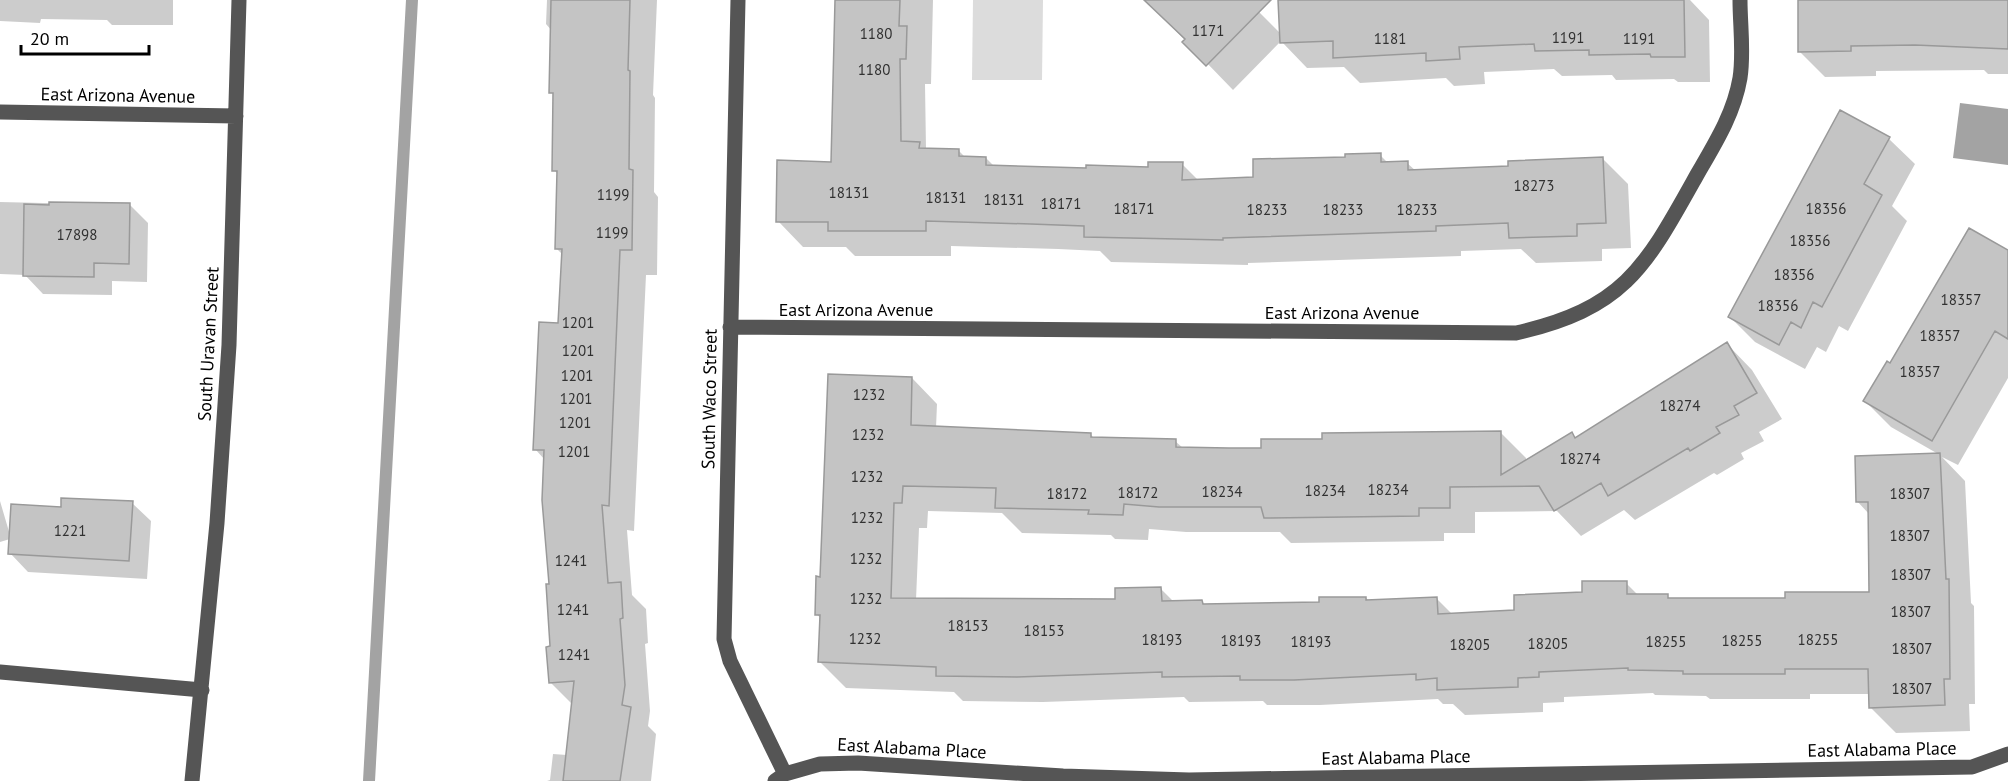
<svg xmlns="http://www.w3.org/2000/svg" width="2008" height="781" font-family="'PT Sans',sans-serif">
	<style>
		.green { fill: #dcdcdc }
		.water { fill: #a3a3a3 }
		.shadow { fill: #0003 }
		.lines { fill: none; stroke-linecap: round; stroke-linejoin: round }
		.stream { stroke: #a3a3a3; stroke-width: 12 }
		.building { fill: #c4c4c4; stroke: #999; stroke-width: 1.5 }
		.minor { stroke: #555; stroke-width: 15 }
		.labels { text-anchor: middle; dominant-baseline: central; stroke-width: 5; stroke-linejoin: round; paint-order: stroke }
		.number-label { font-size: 15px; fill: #313131 }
		.street-label { font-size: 18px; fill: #000; stroke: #fff }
	</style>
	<rect width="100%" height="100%" fill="#fff"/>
	<path class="green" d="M973,0H1043L1042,80H972Z"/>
	<path class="water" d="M1960,103L2008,109V165L1953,158Z"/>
	<path class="shadow" d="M0,0H173V25H112L107,20L41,19L40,23L0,21Z
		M547,0H657L653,95L655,98L654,192L658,197L657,275H646L634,531L627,530L632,595L646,609L648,643L645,644L650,711L648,726L656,734L651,781H547L550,780L553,754L567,755L573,705L550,682L552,647L545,460L535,449L560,324L563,255L556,248L558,174L554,170L552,31L546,24Z
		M836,0H933L931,84H925L926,149L958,150L966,158H986L995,167L1087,169L1149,168L1182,164L1199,181L1255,179L1347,159L1380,155L1388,163H1407L1416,171L1509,167L1603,159L1628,184L1631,248L1602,249V261L1536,263L1521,249L1461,251V256L1248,263V265L1111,262L1100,251L1058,249L951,246V256H855L846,247H803L778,221L832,164Z
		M1146,0H1247L1281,34L1280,0H1690L1709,20L1710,82H1678L1674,79L1616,80L1612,75L1562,76L1554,69L1484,72L1485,84L1454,86L1446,78L1360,83L1344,67L1307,68L1281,41L1233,90Z
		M1799,0H2008V74H1988L1984,70L1876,71V76L1825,77L1799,51Z
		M1841,112L1889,139L1915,164L1892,206L1907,221L1848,331L1839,326L1826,352L1817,347L1805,369L1755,342L1730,317Z
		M0,202L130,205L148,223L147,282L112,281V295L43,294L25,275L0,274Z
		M2008,252V378L1958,465L1942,457L1965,481L1971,603L1974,606L1975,704H1969L1970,731L1896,733L1870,707V694H1810V699H1710L1706,696L1655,695L1653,693L1564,697V702L1543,703V712L1465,715L1453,704H1443L1438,699L1320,705H1267L1263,701L1189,702L1184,697L1043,702L963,701L954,692L846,688L820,662L822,619L816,614L821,578L912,378L937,404L936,428L1091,435L1095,439L1175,441L1183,448L1263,449L1324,440L1500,432L1526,458V462L1571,434L1576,439L1727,344L1752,370L1782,419L1759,432L1764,441L1741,453L1744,459L1717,475L1714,473L1635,520L1624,510L1581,536L1557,511L1475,512V533H1444V541L1291,543L1280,532H1186L1149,529L1148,540L1115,539L1111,535L1022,533L1002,513L928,511L927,528H919L916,600H1117L1161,589L1174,602H1202L1206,606L1320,604L1366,598L1369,601L1436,598L1452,614L1516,612L1626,583L1639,596H1667L1672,600H1787L1871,593L1869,514L1857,501V457L1940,455L1891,427L1865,401L1890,365Z
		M0,501L10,535L62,508L132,503L151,521L147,579L28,572L10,553V539L0,542Z"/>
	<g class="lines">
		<path class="stream" d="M369,781L412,0"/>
	</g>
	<path class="building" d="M551,0H630L628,70L630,71L629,169L633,170L632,250H620L609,506L602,505L608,583L621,582L623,618L620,619L625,685L622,705L631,707L620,781H563L574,681L549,683L546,647L550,646L546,584H549L542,500L544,450H533L539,322L558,323L562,249H555L557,171H552L553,93H549Z
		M835,0H900L899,26H907L906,59H900L901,141L920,142L919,148L959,149V156L986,157V165L1086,168V165L1148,167V162H1183L1182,180L1253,177V159L1345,157V154L1381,153V162L1408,161V170L1508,166V161L1603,157L1606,223L1577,224V236L1509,238L1508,223L1436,226V231L1223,238V240L1084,237V226L1031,224L926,221V231H828V222H776L777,160L831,162Z
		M1144,0H1271L1206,66L1182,42L1185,39Z
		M1278,0H1684L1685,57H1651L1650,54L1589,55V50L1535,51L1534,44L1459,47L1460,59L1426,61V53L1333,58V41L1280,43Z
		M1798,0H2008V49L1915,45L1851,46V51L1798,52Z
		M1840,110L1890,137L1864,184L1882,195L1822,307L1813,302L1801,328L1791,322L1779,345L1728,317Z
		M49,202L130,203L129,264L94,263V277L23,276L24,204L49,205Z
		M1969,228L2008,250V339L1995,331L1932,441L1863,401L1887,361L1890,363Z
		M1727,342L1757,393L1734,406L1739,415L1716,427L1720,433L1690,451L1688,448L1608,496L1601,483L1554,511L1539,486L1450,487V508H1419V516L1264,518L1261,507H1159L1124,504L1123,515L1088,514L1089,510L995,508L996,488L903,486L902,503H894L891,598L1115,599V588L1161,587L1162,601L1202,600L1203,604L1319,602V597H1366V600L1437,597L1438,614L1514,610V595L1582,592V581H1627V594H1668V598H1785V592H1869L1868,502H1856L1855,456L1940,453L1946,579H1949L1950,679H1944L1945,705L1869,708L1868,669H1785V674H1683V671L1628,670V668L1539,672V677L1518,678V687L1437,690V678L1416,680V674L1294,680H1240V676L1162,677V672L1017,677L936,676V667L818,662L820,615H815L816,576L820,577L828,374L912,377L911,425L1091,433V437L1176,439V447L1229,448H1261V439H1322V433L1501,431V475L1572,432L1575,438Z
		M61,498L133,501L129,561L8,554L11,504L61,507Z"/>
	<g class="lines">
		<path class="minor" d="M738,0L724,639L730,661L785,774
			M0,112L236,116
			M730,327L1516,333C1626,308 1646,266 1698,173C1716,142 1734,113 1740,78C1744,53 1740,25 1740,0
			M0,672L202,690
			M192,781L217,523L229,345L239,0
			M775,781L785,774L820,764L858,763L1063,776L1189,780L1972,767L2008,754"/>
	</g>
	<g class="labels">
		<g class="number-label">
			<text x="1208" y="30">1171</text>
			<text x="876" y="33">1180</text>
			<text x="1568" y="37">1191</text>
			<text x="1390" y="38">1181</text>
			<text x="1639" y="38">1191</text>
			<text x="874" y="69">1180</text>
			<text x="1534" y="185">18273</text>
			<text x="849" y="192">18131</text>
			<text x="613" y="194">1199</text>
			<text x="946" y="197">18131</text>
			<text x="1004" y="199">18131</text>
			<text x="1061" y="203">18171</text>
			<text x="1134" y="208">18171</text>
			<text x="1826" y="208">18356</text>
			<text x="1267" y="209">18233</text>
			<text x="1343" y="209">18233</text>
			<text x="1417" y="209">18233</text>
			<text x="612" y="232">1199</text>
			<text x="77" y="234">17898</text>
			<text x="1810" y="240">18356</text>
			<text x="1794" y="274">18356</text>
			<text x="1961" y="299">18357</text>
			<text x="1778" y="305">18356</text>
			<text x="578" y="322">1201</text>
			<text x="1940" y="335">18357</text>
			<text x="578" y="350">1201</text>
			<text x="1920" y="371">18357</text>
			<text x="577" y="375">1201</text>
			<text x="869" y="394">1232</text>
			<text x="576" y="398">1201</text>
			<text x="1680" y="405">18274</text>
			<text x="575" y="422">1201</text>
			<text x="868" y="434">1232</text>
			<text x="574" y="451">1201</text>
			<text x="1580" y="458">18274</text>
			<text x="867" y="476">1232</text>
			<text x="1388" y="489">18234</text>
			<text x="1325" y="490">18234</text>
			<text x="1222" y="491">18234</text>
			<text x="1138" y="492">18172</text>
			<text x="1067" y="493">18172</text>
			<text x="1910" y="493">18307</text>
			<text x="867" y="517">1232</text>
			<text x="70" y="530">1221</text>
			<text x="1910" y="535">18307</text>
			<text x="866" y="558">1232</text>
			<text x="571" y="560">1241</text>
			<text x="1911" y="574">18307</text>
			<text x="866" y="598">1232</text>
			<text x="573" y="609">1241</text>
			<text x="1911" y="611">18307</text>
			<text x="968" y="625">18153</text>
			<text x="1044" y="630">18153</text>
			<text x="865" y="638">1232</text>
			<text x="1162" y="639">18193</text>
			<text x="1818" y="639">18255</text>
			<text x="1241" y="640">18193</text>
			<text x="1742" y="640">18255</text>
			<text x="1311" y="641">18193</text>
			<text x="1666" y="641">18255</text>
			<text x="1548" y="643">18205</text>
			<text x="1470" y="644">18205</text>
			<text x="1912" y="648">18307</text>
			<text x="574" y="654">1241</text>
			<text x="1912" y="688">18307</text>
		</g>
		<g class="street-label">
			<text transform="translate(118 95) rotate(1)">East Arizona Avenue</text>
			<text x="856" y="309">East Arizona Avenue</text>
			<text x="1342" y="312">East Arizona Avenue</text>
			<text transform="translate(208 344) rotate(-87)">South Uravan Street</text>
			<text transform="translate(709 399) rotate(-89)">South Waco Street</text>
			<text transform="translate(912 748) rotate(3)">East Alabama Place</text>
			<text transform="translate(1882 749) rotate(-1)">East Alabama Place</text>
			<text transform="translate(1396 757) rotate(-1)">East Alabama Place</text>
		</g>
	</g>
	<path d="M21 45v9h128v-9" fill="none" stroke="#000000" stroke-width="3"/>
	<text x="30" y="45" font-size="18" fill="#000000" stroke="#ffffff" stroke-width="4.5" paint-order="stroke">20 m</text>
</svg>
